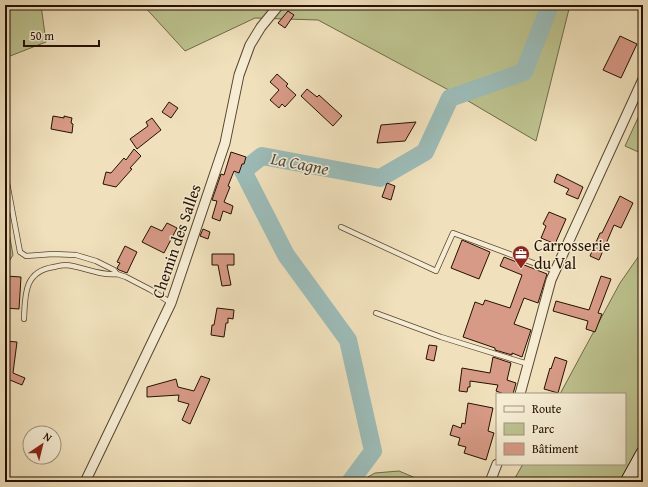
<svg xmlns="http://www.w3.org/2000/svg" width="648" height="487" font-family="'Gentium Book Plus',serif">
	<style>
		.green { fill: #bcc28e; stroke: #706a47 }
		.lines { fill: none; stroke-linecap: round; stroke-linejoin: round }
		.river { stroke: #9cbcb8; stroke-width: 18 }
		.building { fill: #d79a86; stroke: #241100 }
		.lane-casing { stroke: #57452f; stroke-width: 6 }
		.street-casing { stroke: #57452f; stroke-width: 11 }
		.secondary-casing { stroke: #241100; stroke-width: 15 }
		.lane { stroke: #f5ecd3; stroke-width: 4.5 }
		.street { stroke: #f5ecd3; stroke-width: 9 }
		.secondary { stroke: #f5ecd3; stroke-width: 13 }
		.labels { text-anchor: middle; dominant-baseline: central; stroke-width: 3; stroke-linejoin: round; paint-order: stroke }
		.street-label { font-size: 16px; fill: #241100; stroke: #f5ecd3 }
		.poi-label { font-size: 16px; fill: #241100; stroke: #f5ecd3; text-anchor: start }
		.water-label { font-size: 17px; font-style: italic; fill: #4e4d40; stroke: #f5ecd3 }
	</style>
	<rect width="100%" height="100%" fill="#f0e1bc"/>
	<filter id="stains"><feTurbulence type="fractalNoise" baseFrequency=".005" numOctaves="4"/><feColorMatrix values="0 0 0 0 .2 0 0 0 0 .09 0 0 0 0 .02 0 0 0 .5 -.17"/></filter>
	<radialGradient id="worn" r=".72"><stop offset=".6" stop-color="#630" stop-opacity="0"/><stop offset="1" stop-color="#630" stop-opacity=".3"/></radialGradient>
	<path class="green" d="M5,5H41L46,42L5,58Z
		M143,5H570L536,141L458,95L318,20L255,18L185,51Z
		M643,107V154L625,146Z
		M5,210L13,255L5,268Z
		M643,250V482H508L515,478L523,464H625V394H560L620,283Z
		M399,471L425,482H359L375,473Z"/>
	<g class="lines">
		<path class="river" d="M350,482L373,451L348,340L286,255L243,171L262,156L380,178L425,152L450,98L524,72L550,5"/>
	</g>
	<path class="building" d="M288,11L294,15L285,28L278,23Z
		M620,36L637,44L621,78L603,70Z
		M277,74L288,84L286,86L296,95L285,107L282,104L279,108L270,100L279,90L270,82Z
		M307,89L317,97L319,95L342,116L333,126L301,96Z
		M169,102L178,108L171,118L162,112Z
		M53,116L64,118V116L72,118L71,123L73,124L72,133L51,129Z
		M152,118L161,130L137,149L130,139L148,126L146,122Z
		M416,122L405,141L377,143L381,125Z
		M134,149L141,156L130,168L132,169L116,187L103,184L106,172L111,173L124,158L126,160Z
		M231,152L246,157L244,164H242L239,173L234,171L228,186L230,187L224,202L233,206L231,214L223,211L220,221L212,218L217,201L212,200L221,174L224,175Z
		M557,174L583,187L578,199L566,194L569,189L554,182Z
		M387,183L395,186L391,200L382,197Z
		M620,196L633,203L621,228L614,225L599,260L590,256L600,233H602Z
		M549,212L566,219L555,244L541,238L546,226L543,224Z
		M167,223L177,228L164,253L142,242L151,226L162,231Z
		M203,229L210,232L208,239L200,236Z
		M462,240L490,252L479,279L451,268Z
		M125,246L137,252L127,273L119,270L117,268L120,263L117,262Z
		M212,254H234V265H227L231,285L222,286L218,265H212Z
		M504,257L547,274L538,303L524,298L514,324L531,330L522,357L512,353V355L495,350V348L463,337L475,302L483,305L485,300L510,308L522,275L500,266Z
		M6,276L21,277L19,309L5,308Z
		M601,276L611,279L598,313L602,314L595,332L586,329L588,321L553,311L556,301L589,310Z
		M217,308L234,310L233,319L228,318V323H226L224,337L211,335L212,325H214Z
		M5,341L17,342L13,373L25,378L22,385L5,378Z
		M429,345L437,346L434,361L426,359Z
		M493,357L511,363L507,380L516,383L513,394H504L496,391L498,385L470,381V387H468L467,392L459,391L462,368L490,373Z
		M555,357L567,361L558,393L544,389L550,368L551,369Z
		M201,376L210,379L190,424L182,420L189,404L178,401L179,395L147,397V387L176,379L178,387L194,391Z
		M468,403L493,408L488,431L494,433L486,460L464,453L466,447L458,445L460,438L450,435L453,425L461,428L462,423L465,424Z"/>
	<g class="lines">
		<g class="lane-casing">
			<path id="lane" d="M5,172L20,252L26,256L53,254L76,255L96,261L114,270L117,274L126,277L151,290L171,303
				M341,227L436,271L453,233L555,271
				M376,313L441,337L528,364
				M24,319C25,295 24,271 54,267C58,266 62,265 66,265C84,267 100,276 117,274"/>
		</g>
		<g class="street-casing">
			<path id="street" d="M520,394L551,280L643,79
				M85,482L171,303L225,143L239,75L250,45L261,27L279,5
				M490,482L497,464"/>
		</g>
		<g class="secondary-casing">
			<path id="secondary" d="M627,482L643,453"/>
		</g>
		<use href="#lane" class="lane"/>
		<use href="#street" class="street"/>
		<use href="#secondary" class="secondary"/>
	</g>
	<defs>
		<g id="office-pin" transform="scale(0.9)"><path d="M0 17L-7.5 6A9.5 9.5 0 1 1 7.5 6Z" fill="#8f2418" stroke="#f5ecd3"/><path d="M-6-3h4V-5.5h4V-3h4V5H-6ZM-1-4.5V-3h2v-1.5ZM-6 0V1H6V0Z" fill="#fff"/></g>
	</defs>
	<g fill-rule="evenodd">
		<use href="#office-pin" x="521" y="254"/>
	</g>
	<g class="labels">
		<g class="street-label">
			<text transform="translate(176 241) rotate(-71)">Chemin des Salles</text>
		</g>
		<g class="poi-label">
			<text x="534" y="245">Carrosserie<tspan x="534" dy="18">du Val</tspan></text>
		</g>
		<g class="water-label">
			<text transform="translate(300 163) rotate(11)">La Cagne</text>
		</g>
	</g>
	<rect width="648" height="487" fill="none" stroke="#f0e1bc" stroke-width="20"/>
	<rect x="6" y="6" width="636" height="475" fill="none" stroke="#241100" stroke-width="2"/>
	<rect x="10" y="10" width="628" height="467" fill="none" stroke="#241100"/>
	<rect x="496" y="393" width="130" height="72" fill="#f5ecd3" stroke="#a1947f"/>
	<rect x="504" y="406" width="20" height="6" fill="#f5ecd3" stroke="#a1947f"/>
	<text x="532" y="413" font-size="12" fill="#241100">Route</text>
	<rect x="504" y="423" width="20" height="12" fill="#bcc28e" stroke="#a1947f"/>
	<text x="532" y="433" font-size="12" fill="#241100">Parc</text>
	<rect x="504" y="443" width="20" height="12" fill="#d79a86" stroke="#a1947f"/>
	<text x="532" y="453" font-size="12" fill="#241100">Bâtiment</text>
	<g transform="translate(42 445) rotate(35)"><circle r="19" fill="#f5ecd3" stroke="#a1947f"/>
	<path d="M0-3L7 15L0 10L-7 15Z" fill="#8f2418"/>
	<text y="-6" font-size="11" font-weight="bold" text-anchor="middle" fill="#241100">N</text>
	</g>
	<path d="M24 40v6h75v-6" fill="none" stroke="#241100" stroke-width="2"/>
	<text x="30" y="40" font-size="12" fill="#241100" stroke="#f5ecd3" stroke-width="3" paint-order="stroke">50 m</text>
	<rect width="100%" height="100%" filter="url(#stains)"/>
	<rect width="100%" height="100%" fill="url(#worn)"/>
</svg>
